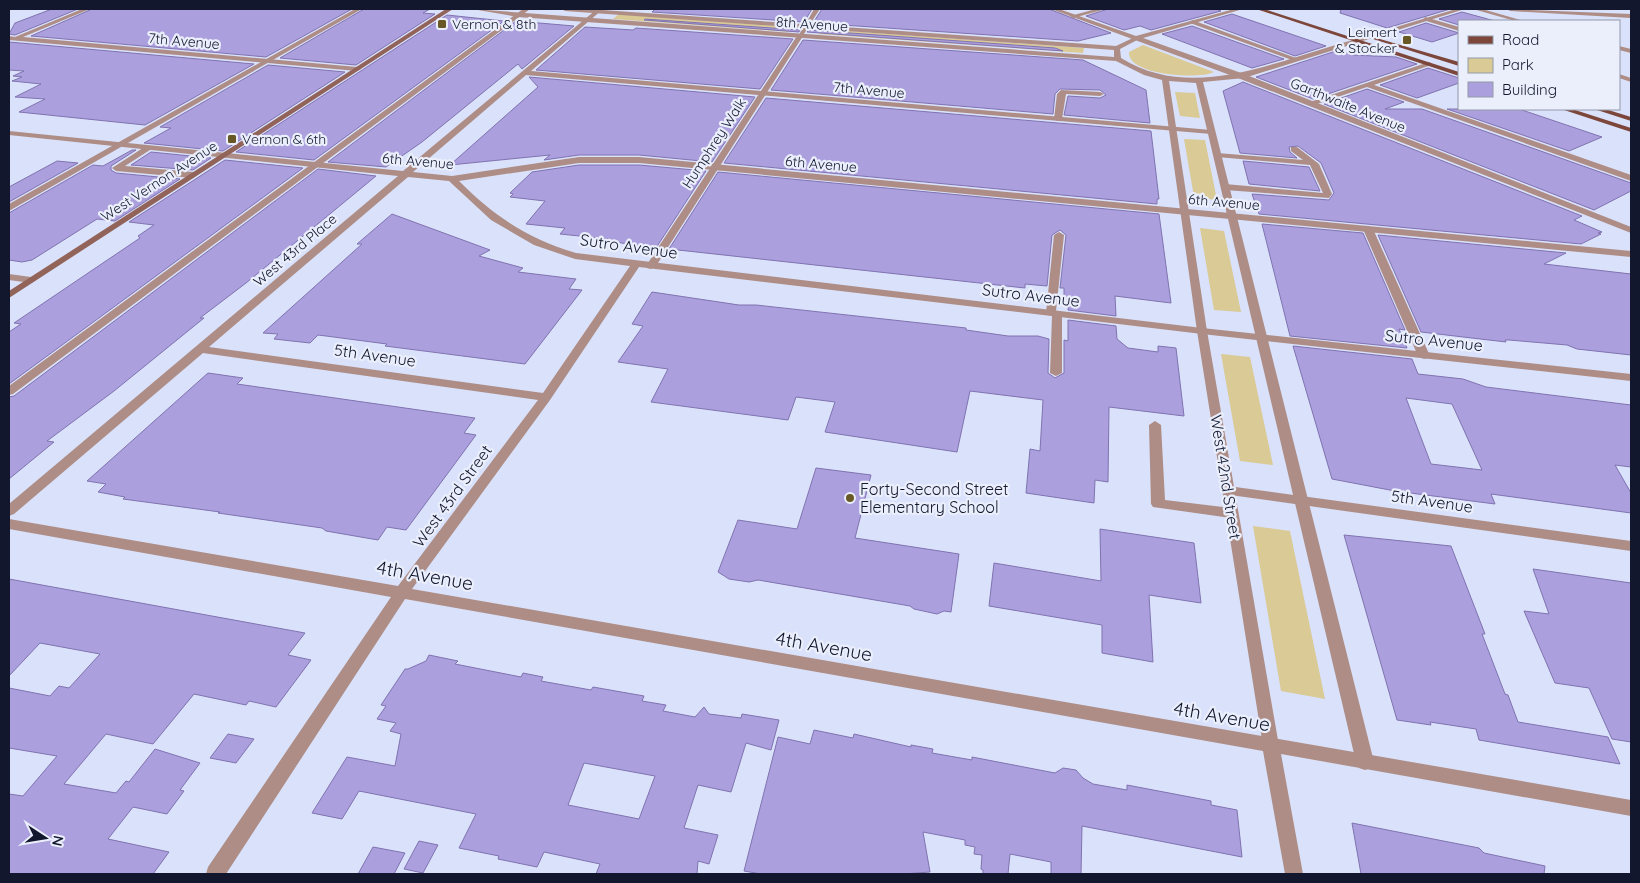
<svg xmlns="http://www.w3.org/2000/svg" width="1640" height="883" font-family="Quicksand,sans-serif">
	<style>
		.green { fill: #daca96 }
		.building { fill: #ab9fdd; stroke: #8073b0; fill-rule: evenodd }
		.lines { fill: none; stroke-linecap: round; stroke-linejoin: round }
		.service { fill: #ad8d85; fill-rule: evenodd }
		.pedestrian { fill: #ad8d85; fill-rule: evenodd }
		.minor { fill: #ad8d85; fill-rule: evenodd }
		.tertiary { fill: #ad8d85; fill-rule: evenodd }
		.secondary { fill: #926359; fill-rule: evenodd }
		.primary { fill: #7d463a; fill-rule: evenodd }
		.poi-dot { fill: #675825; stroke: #ebeffc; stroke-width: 2 }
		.labels { text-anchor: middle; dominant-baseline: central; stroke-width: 4.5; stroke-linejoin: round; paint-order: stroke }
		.far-poi-label { font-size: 14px; fill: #12172e; stroke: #ebeffc; text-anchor: start }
		.far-street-label { font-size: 14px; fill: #12172e; stroke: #ebeffc }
		.street-label { font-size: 16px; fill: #12172e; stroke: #ebeffc }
		.poi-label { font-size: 16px; fill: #12172e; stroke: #ebeffc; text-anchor: start }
		.near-street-label { font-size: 19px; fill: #12172e; stroke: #ebeffc }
	</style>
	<rect width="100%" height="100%" fill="#d9e1fb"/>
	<path class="green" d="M619,14L792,27L788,32L613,19Z
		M821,29L1084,48L1083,53L818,34Z
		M1143,45L1214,72C1199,80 1127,75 1129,52Z
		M1175,92L1195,93L1200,118L1180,116Z
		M1184,139L1205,140L1217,200L1194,197Z
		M1200,228L1224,231L1241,312L1214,310Z
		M1221,354L1250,357L1273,465L1240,461Z
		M1253,526L1290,531L1325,699L1281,691Z"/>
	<path class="building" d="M52,9H78L15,35L9,34L15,23Z
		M92,9H352L266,57L31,36Z
		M364,9H430L423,13L435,14L356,65L280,58Z
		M655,9H812L804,22L652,12Z
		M822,9H1049L1111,33L1078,41L813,23Z
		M1108,9H1216L1221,11L1151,30L1140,26L1124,30L1086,16Z
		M1341,9H1450L1387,28L1340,13Z
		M1462,12L1495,21H1459V25L1439,19Z
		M1232,14L1326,46L1295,56L1204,22Z
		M447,15L504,21L314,160L236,152Z
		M645,19L800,30L799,32L644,20Z
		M516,21L574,26L522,69L518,64L422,142L386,167L328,162Z
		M1426,23L1459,33L1432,42L1399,32Z
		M1192,26L1284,59L1252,68L1162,34Z
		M585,27L633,30L636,28L793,39L760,89L536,70Z
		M809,30L1055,48L1063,51L807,32Z
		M803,40L1083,60L1146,90L1150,123L1064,115L1068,96L1100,98L1106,95L1100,90L1060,89L1055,94L1053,114L771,90Z
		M9,42L254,64L145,125L19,112L45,99L15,97L41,84L12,81L22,77L13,76L24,71L9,70Z
		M1339,50L1353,55L1396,57L1417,64L1313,99L1256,77Z
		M268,65L345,72L223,151L144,143L171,128L160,127Z
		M1428,68L1459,78V83L1417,98L1380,85Z
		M529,77L755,97L712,162L639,155H579L544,160L550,155L450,165L538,87Z
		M1243,82L1582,216L1574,220L1602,232L1598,233L1601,234L1581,244L1259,214L1252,194L1329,200L1334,193L1321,163L1298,146L1289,147L1290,152L1297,158L1240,153L1223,91Z
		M1367,89L1404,102L1385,109H1422L1631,183V191L1594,210L1324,104Z
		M766,98L1151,131L1159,199H1157V204L724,163Z
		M1447,109H1519L1602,137L1569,151Z
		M132,150H136L111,166V170L116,173L180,179L115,221L97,219L32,260L22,262L9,260V213L93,165L103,166Z
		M151,152L211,158L193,170L131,165Z
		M225,160L303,168L9,384V332L21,324L14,323L140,238L138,236L154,225L129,222Z
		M57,161L78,163L9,202V187Z
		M1243,161L1309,167L1320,191L1249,184Z
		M579,165H639L706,171L656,248L608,241L609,239L560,234L565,228L526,224L545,201L510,197L513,194L510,193L532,172Z
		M318,169L376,176L246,283L200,318H204L114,391L47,441L54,442L9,479V397L14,396Z
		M718,172L1159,214L1171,303L1115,296L1116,316L1068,310L1069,300L1064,299V288H1060L1066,235L1060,230L1052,235L1047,286L1025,284V288L669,249Z
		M392,214L490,250L479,256L523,268L518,272L576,279L569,289L582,290L525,364L385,346L387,344L326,336L318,335L310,343L274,339L278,334L263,333L362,244H357Z
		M1262,224L1363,233L1405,330L1399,329L1407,348L1290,336Z
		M1378,235L1566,253L1544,264L1631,274V355L1577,349L1567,345L1509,340H1505L1506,342L1421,332Z
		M652,292L739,305H756L966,328V330L1008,336H1038L1049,339L1048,373L1055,378L1064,373V340L1068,341V320L1116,326L1117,339L1128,348L1158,352V346L1176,348L1184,416L1109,407L1108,482L1095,480L1094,503L1026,493L1030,449L1040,451L1043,400L970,391L957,452L825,432L835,402L796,397L788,420L651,402L668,369L618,362L643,326L632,324Z
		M1293,346L1412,359L1418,374L1463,379L1486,387L1631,405V467L1615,465L1631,493V513L1491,494L1495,504L1395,491L1332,479ZM1406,398L1452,404L1482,470L1431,464Z
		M208,373L243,378L237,384L475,418L464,433L476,435L406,530L387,527L378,540L326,531L322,528L218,513L220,512L123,499L125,497L98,492L106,484L87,481Z
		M816,468L871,475L855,538L959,554L951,612L944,611L937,614L914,609L910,606L758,580L749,582L729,579L718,572L738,520L797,529Z
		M1100,529L1194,543L1201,603L1149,595L1153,662L1102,653V625L989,606L994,563L1101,581Z
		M1344,535L1451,546L1485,634H1482L1505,694L1508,695L1518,722L1608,737L1620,764L1479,740L1476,729L1430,722L1431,725L1397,720Z
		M1533,569L1631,583V742L1612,739L1589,688L1555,683L1524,611L1549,614Z
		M9,579L305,633L288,655L311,660L276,707L249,701L246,705L194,694L153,744L106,734L64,784L116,793L126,781L129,782L155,749L200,763L180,790L184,791L167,814L133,807L108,839L169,852L153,874H9V794L23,796L57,756L9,748V688L50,696L59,686L69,688L100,654L40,643L9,676Z
		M429,655L458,661L455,664L521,677L523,673L543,677L541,681L591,690L593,687L644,696L642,701L666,705L663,711L695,717L704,707L709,714L741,718L742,714L779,720L771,750L746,743L731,792L698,785L684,828L718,835L709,864L698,861L697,874H596L600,864L544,852L537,867L498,859L499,856L459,848L476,814L359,791L342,819L312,813L347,757L395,766L401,734L390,731L396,723L377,719L386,706L381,705L405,669H408L426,661ZM584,763L655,776L639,819L568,805Z
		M814,730L853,738L854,734L911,747V745L933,749L932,753L972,760V757L1055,773L1063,768L1076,770L1083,778L1093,784L1127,790V785L1211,801V805L1237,810L1242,857L1082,826L1081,874H1051V862L1010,854L1008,874H983V870L981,869L982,855L974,854L975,847L965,845V840L923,832L930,872L903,874H761L744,871L778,737L810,744Z
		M228,734L254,739L236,763L210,758Z
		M1352,823L1479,848L1484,853L1545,866L1544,874H1361Z
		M419,841L438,845L423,873L404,869Z
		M373,847L405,853L394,874H358Z"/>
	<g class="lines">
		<path class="service" d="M355,9H362L9,211V204Z
			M523,9H530L13,394L9,395V386Z
			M1096,9H1106L1073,18L1070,16Z
			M1425,17L1459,27V31L1423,20Z
			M1192,20L1296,58L1297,59L1292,60L1190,23Z
			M1429,62L1431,63V65L1374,85L1631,175V181L1367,87L1314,105L1307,103Z
			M1619,74L1631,78V82L1619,78Z
			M1061,90L1100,92L1104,94L1100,96L1066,94L1062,119L1058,121L1054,119L1057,94Z
			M146,146L153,148L125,166L193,172L197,175L193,178L116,171L112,168Z
			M1291,147H1297L1319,164L1332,194L1329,198L1225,190L1221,187L1225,184L1323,193L1310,165L1217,157L1213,155L1217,153L1303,160L1291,151Z
			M1368,226L1373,229L1430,356L1428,358L1424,359L1418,356L1363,229Z
			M1059,232L1064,235L1056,311L1062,314V373L1056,376L1050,373L1052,316L1046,313L1054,235Z
			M1155,421L1161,425L1165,500L1231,508L1236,510L1238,513L1236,516L1231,518L1153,507L1151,504L1149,425Z"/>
		<path class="pedestrian" d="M814,9H820L808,27H804Z
			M800,34L803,36L656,266L651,269L647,268L646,266L797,36Z"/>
		<path class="minor" d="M82,9H90L23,37L357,67L361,69L357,71L9,40V36L15,37Z
			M597,9H603L531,71L1211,130L1215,132L1211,134L526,75L413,172L452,176L579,157H639L1631,251V257L639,163H579L459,181C495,217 527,238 576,253L1202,328L1631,374V381L1202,334L639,267L550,400L412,589L1631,800V816L1281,754L1303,874H1285L1263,751L405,599L226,874H206L208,867L391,597L9,529V519L398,586L538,400L203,353L14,514L9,516V504L398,176L9,135V131L403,171ZM408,177L449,181L491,220L534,245L575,259L630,266L543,393L209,347Z
			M1051,9H1059L1136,36L1234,9H1243L1143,38L1244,74L1631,227V233L1238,78Z
			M1473,9H1482L1524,21H1515Z
			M804,25L809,26L802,37H798Z
			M1619,46L1631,49V53L1619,50Z
			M9,274L31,277L36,280L31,283L9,280Z
			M1228,486L1631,541V551L1223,494L1221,491L1223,488Z"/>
		<path class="tertiary" d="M472,9L1114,57V50L565,11L562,9H588L1116,46L1137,36L1139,37V39L1120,49L1121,58C1187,99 1262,67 1329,47C1372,34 1414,22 1456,9H1465L1244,78L1203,82L1374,762L1371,768L1365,770L1359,768L1356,762L1196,83L1169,81L1207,331L1279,746L1277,751L1271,754L1265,751L1263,746L1197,331L1162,80L1144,75L1116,61L518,17Z
			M1507,9L1631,14V18L1510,11Z"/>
		<path class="secondary" d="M446,9H453L9,298V291Z"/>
		<path class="primary" d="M1256,9H1264L1459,72V76Z
			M1373,37L1459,62V66L1373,39Z
			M1561,109H1572L1631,128V132Z
			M1594,109H1605L1631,117V121Z"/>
	</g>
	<g class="poi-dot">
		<rect x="437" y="19" width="10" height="10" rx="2.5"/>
		<rect x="1402" y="35" width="10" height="10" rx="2.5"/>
		<rect x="227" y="134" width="10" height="10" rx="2.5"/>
		<circle cx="850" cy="498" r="5"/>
	</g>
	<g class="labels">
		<g class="far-poi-label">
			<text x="452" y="24">Vernon &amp; 8th</text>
			<text x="1397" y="32" text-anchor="end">Leimert<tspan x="1397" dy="16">&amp; Stocker</tspan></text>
			<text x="242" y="139">Vernon &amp; 6th</text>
		</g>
		<g class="far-street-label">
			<text transform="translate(812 24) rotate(4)">8th Avenue</text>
			<text transform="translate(184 41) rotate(5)">7th Avenue</text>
			<text transform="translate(869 90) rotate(5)">7th Avenue</text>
			<text transform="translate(1348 105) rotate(22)">Garthwaite Avenue</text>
			<text transform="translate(714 143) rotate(-57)">Humphrey Walk</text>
			<text transform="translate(418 161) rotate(5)">6th Avenue</text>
			<text transform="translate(821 164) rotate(5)">6th Avenue</text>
			<text transform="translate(159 181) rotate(-33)">West Vernon Avenue</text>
			<text transform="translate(1224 202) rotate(5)">6th Avenue</text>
			<text transform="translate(295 250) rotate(-40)">West 43rd Place</text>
		</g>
		<g class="street-label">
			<text transform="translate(629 246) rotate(8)">Sutro Avenue</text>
			<text transform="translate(1031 295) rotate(7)">Sutro Avenue</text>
			<text transform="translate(1434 340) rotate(6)">Sutro Avenue</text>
			<text transform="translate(375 355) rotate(8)">5th Avenue</text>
			<text transform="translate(1226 477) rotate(81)">West 42nd Street</text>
			<text transform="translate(452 496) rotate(-54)">West 43rd Street</text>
			<text transform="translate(1432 501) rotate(8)">5th Avenue</text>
		</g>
		<g class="poi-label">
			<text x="860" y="489">Forty-Second Street<tspan x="860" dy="18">Elementary School</tspan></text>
		</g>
		<g class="near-street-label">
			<text transform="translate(425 575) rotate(10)">4th Avenue</text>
			<text transform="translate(824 646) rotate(10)">4th Avenue</text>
			<text transform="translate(1222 716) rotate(10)">4th Avenue</text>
		</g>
	</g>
	<rect width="1640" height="883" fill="none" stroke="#12172e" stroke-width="20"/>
	<rect x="1458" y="20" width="162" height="90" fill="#ebeffc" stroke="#9499aa"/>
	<rect x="1468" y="36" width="25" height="8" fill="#7d463a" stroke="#9499aa"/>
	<text x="1502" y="45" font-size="15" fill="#12172e">Road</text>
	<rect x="1468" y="58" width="25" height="15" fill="#daca96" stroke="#9499aa"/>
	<text x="1502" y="70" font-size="15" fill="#12172e">Park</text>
	<rect x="1468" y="82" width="25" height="15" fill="#ab9fdd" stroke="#9499aa"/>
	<text x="1502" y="95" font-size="15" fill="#12172e">Building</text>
	<g transform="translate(45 838) rotate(102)" stroke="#ebeffc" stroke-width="4" paint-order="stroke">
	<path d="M0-4L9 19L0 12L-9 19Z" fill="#12172e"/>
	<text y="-8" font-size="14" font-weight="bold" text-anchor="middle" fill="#12172e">N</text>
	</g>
</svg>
